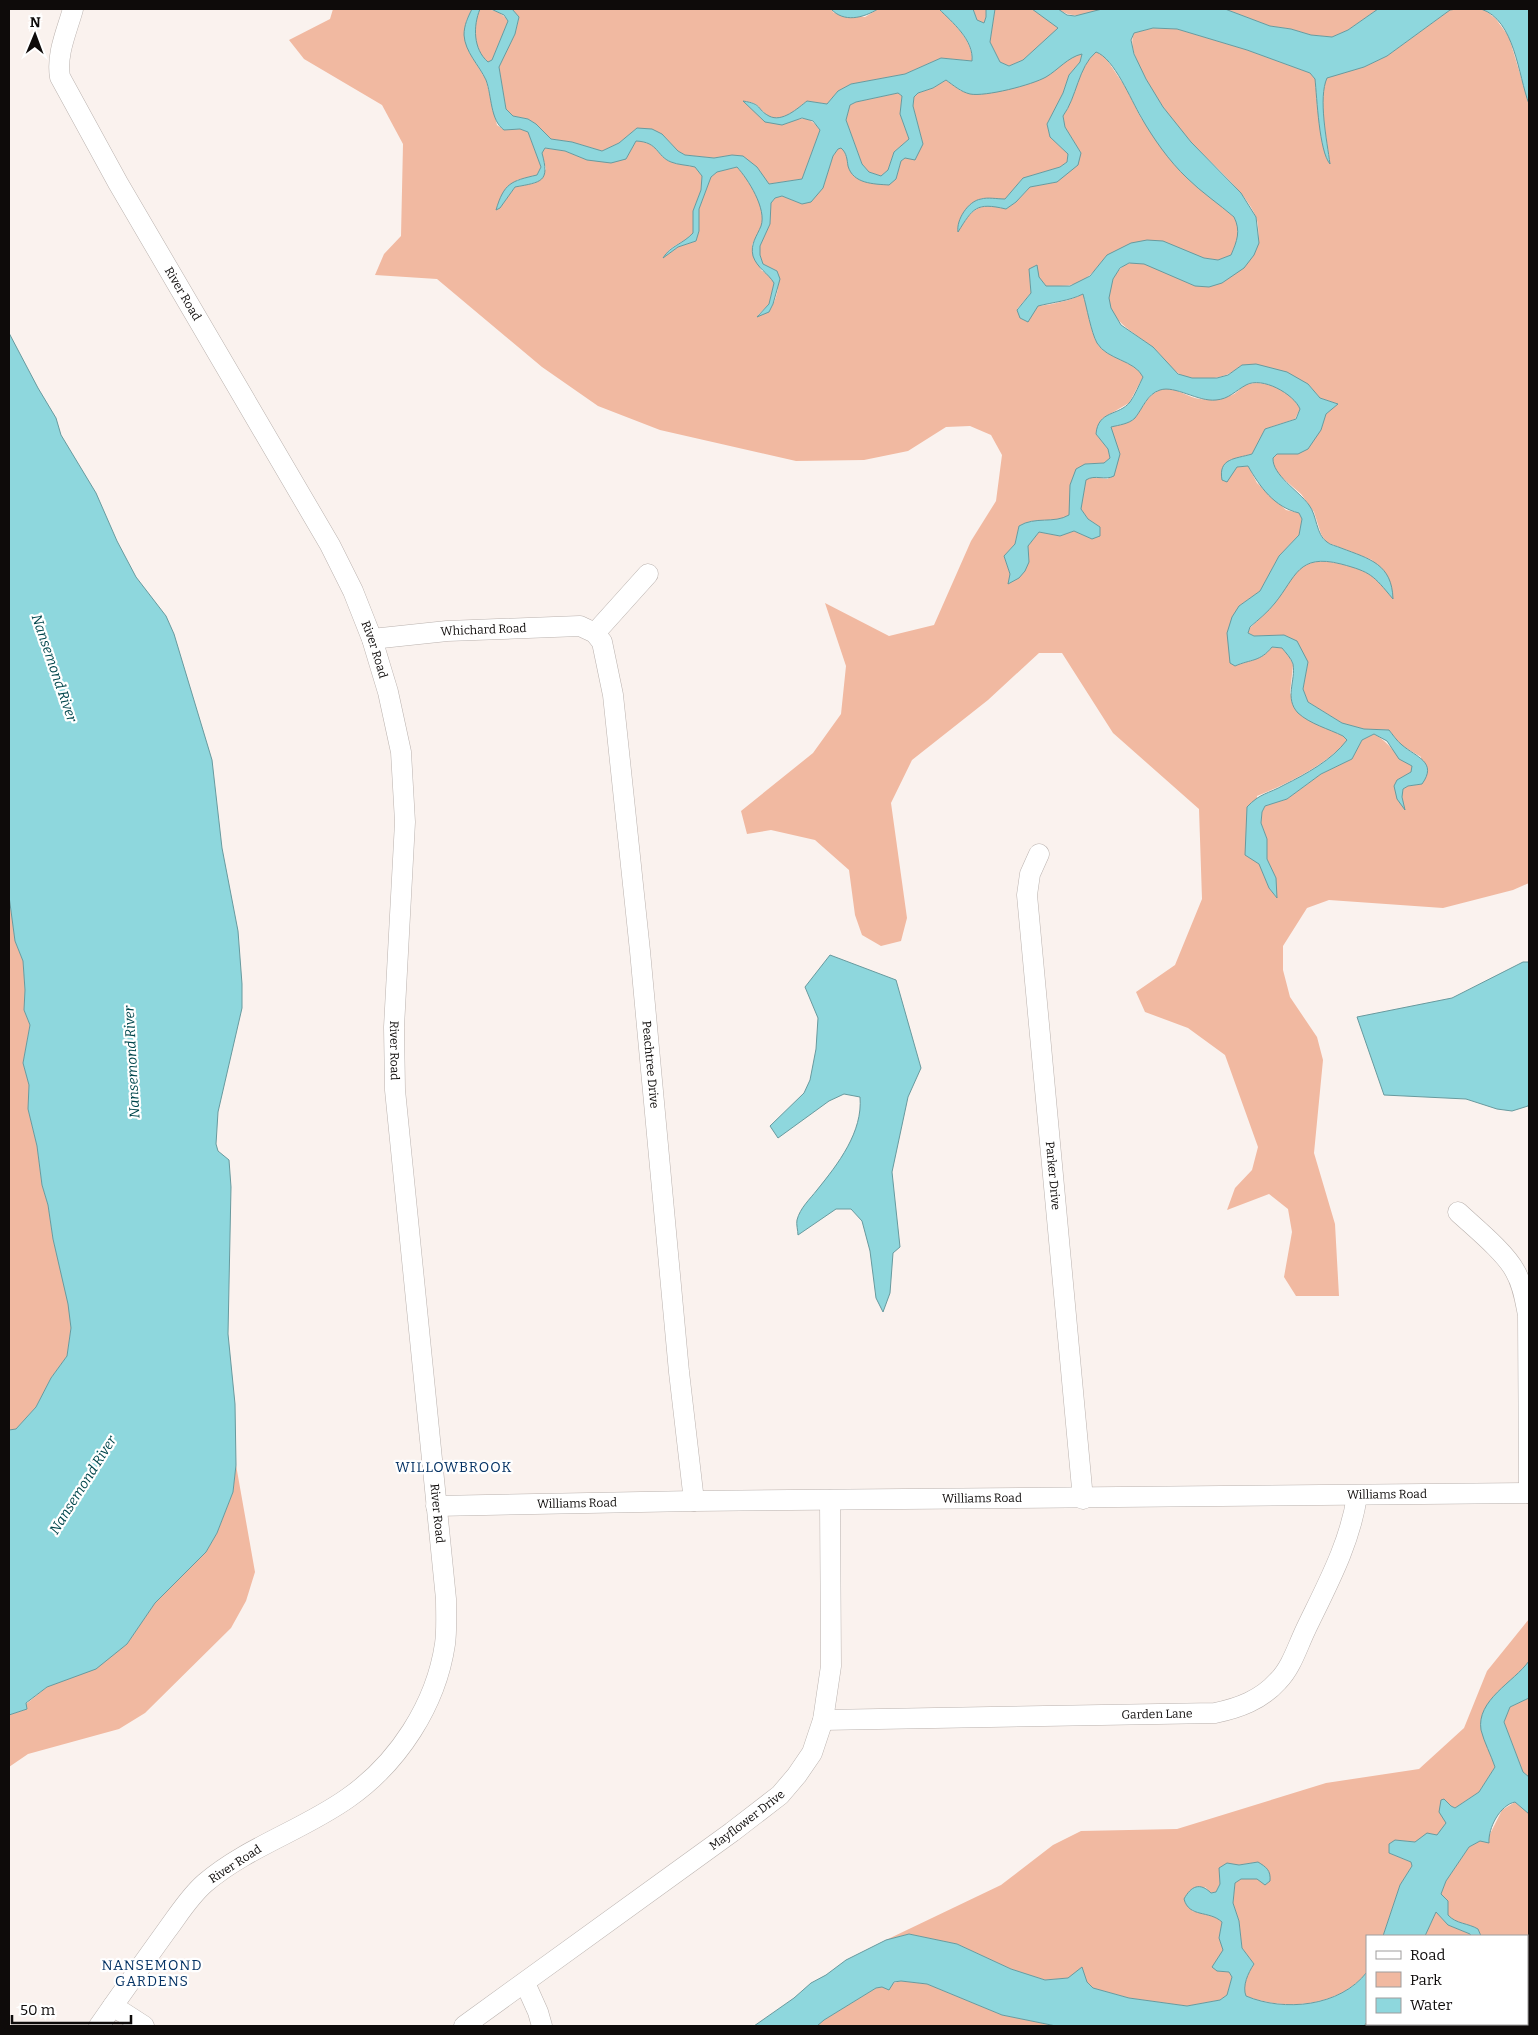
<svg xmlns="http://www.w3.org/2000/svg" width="1538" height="2035" font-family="Bitter,serif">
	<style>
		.green { fill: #f1b9a1 }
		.water { fill: #8ed7dd; stroke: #689a9e; fill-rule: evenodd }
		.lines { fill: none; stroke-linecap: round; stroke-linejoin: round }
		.minor-casing { stroke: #bab2ae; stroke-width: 21 }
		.minor { stroke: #fff; stroke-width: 20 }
		.labels { text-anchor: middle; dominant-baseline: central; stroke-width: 4.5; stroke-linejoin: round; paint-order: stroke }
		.street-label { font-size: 12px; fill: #0e0b0a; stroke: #fff }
		.water-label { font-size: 14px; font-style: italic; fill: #00464c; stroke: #fff }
		.neighbourhood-label { font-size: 14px; letter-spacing: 1px; fill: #043264; stroke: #fff }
	</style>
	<rect width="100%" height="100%" fill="#faf2ee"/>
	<path class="green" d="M333,9H472L466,21L469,52L486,80L497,125L504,130L520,129L528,132L541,167L537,175L517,180L500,208L515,187L535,183L546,169L542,153L544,148L565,151L587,160L626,159L636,141C659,142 656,156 671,162C678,165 688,165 696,167L702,176L701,190L693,211V233C683,244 671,244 664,257L678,247L696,241L699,231V209L711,177L717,172L737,167C749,180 765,205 762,223C761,230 755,238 752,245L761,270L771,277L774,283L769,304L758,315L769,312C776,301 781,285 777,271L763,264L760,255V246L770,224L771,203L775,198L782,196L802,204L823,188L833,156L838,149L841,148C849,155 848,167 854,176L896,179L901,161L923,144L913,106L914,97L918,93L933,88L946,80L961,91L1082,53L1080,62L1069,75L1063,93L1047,124L1050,137L1068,154L1067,162L1060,167L1023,178L1005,200L983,198L975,201L958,232C973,208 978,202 1006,209L1016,202L1030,187L1057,182L1081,153L1065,127L1063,116C1077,97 1078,67 1096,52L1103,54L1126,88L1141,118L1187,178L1234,217C1242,232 1237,241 1231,255L1218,260L1204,258L1107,255C1086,282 1081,287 1046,286L1029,269L1031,293L1017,309C1038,306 1064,304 1083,294C1087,307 1091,332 1097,343C1107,360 1135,360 1143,377L1129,403L1103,418L1096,434L1108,449L1110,458L1104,463L1085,464L1070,485V515C1054,524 1035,516 1019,526L1015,544L1004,556L1010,574L1029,562L1028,546L1039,532L1060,536L1074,531L1092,539L1100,527L1088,519L1081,509L1086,479L1091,477L1108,479L1120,454L1110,427C1119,425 1129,424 1135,418C1143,408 1147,395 1160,390C1174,385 1187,398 1200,399C1208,400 1227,398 1234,394C1239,391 1243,385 1249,384C1267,379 1293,393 1300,409L1295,419L1265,429L1252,454L1229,460L1237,467L1248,466L1257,483L1286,510L1299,513L1302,519L1299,535L1279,556L1260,591L1239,606L1235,666C1251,659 1260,662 1272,647L1282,648L1289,656L1293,665L1290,693L1303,717L1343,736L1348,740C1326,765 1287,784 1257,796C1258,832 1253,868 1276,897V878L1267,859V839L1261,823L1262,812L1265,806L1287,799L1321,774L1352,759L1362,740L1374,734C1392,744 1394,756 1412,766V772L1397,780L1404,808L1402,796L1403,789L1408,786L1422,784L1421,757L1401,745L1389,730L1364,729L1342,723L1308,702L1303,689L1308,662L1284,635L1254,636L1248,633L1250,628C1258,620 1268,612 1275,603C1281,596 1285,585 1291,577C1307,559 1322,559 1344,565C1372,572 1374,576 1393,598L1372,560L1326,542L1321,534L1314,512L1301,494L1278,474L1273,465V458L1277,454H1298L1321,430L1326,414L1338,404L1320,398L1308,384L1242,365C1237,368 1232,373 1226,375C1214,380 1189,381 1178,373C1168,367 1161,353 1151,346C1128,328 1096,314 1114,277C1118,271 1123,264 1131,263C1150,261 1177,278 1195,286L1259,243C1258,235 1259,224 1256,217C1246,192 1212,164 1193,144C1173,123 1154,96 1141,69C1136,58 1129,46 1134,33L1153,28L1177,29L1247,50L1310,73L1315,79C1317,96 1320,154 1330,163C1327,140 1318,98 1327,77L1364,67L1387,56L1450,10L1481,9L1486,11L1496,19L1509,37L1529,104V883L1513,890L1443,908L1329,900L1307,908L1283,946V970L1290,997L1317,1037L1323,1060L1314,1153L1335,1224L1339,1296H1296L1284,1277L1292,1232L1288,1209L1269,1194L1227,1210L1235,1188L1252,1170L1258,1147L1225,1055L1188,1028L1145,1012L1136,992L1175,965L1202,899L1199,809L1113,733L1062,653H1039L988,700L912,760L891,803L907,918L901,941L881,946L862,935L855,915L849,870L815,840L771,830L747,834L741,811L813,753L841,714L846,666L825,603L889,636L934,625L971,541L996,501L1002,455L991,435L970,426L946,427L908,451L864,460L796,461L660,430L598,406L542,367L437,279L375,275L384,254L401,236L403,144L382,105L304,59L289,40L330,19Z
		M480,9C492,9 501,11 508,21L492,60L488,63C473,49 472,27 480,9Z
		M512,9H831L834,13L865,17L878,9H939C953,23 973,40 972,61L941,58L905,74L851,84L838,91L827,104L807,101C797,109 780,125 767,115C756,106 760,103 743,101L782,125C800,119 807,113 820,130L802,179L768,184L757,167L732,155L714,158L685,155L678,151L662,134L637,128L619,143L602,151L572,142L551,139L536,124L528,119L513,116L506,109L499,67L515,34L519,18Z
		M973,9H986V17L984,23L977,20Z
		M995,9H1032L1059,28L1023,60L1009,66L1000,62L990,42Z
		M1058,9H1102C1087,16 1072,19 1058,9Z
		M1225,9H1378L1348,30L1332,37L1311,35L1291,29L1270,26Z
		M898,93L902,96L900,114L909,139L894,152L888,170L881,176L869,172L862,164L846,120L850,105L856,102Z
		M9,896L15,941L23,961L25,990L24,1010L30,1025L23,1063L29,1085L28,1109L37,1146L42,1185L48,1205L53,1239L69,1304L71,1328L67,1356L51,1378L36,1407L16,1429L9,1430Z
		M236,1465L255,1572L246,1601L231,1628L145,1713L119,1729L28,1754L9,1767V1715L27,1709L26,1704L47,1687L96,1668L127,1644L155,1603L206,1552L217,1533L233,1492Z
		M1529,1619V1661L1523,1670L1498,1692L1486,1707L1481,1730L1495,1767L1479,1792L1455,1808L1451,1806L1444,1799L1446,1823L1437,1836L1415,1842L1395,1840L1389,1853L1411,1862L1412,1866L1400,1885L1383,1936H1367V1972C1339,2007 1285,2011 1246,1996C1242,1986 1248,1973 1254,1964L1242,1948L1239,1921L1233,1903L1235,1883L1241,1879H1257L1258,1862L1219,1868L1220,1884L1216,1892L1211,1893L1205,1887L1192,1911L1215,1916L1222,1922L1219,1938L1224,1950L1217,1971L1229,1972L1232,1977L1227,1995L1220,2000L1187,2006L1129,1998L1093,1988L1087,1982L1068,1978L1045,1980L1011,1969L957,1944L909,1934L886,1940L1001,1885L1053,1845L1081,1831L1177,1829L1326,1783L1419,1769L1464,1728L1487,1671Z
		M1529,1698V1777L1523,1772L1504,1722L1510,1707Z
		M1515,1802L1529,1814V1963H1527V1936H1481L1478,1929C1467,1923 1456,1924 1448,1915V1901L1441,1894L1446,1881L1469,1847L1489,1836L1502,1810Z
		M1436,1912L1448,1925L1470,1934L1471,1936H1425Z
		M1527,1971L1529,1972V2026H1364L1367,2022V2024H1527Z
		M901,1981L927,1984L1002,2015L1056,2026H817L824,2020L876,1988Z"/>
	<path class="water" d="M472,9H480C473,26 473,49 488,62L492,60L508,21L504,15L491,9H512L519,17L515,34L499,67L506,109L513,116L528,119L536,124L551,139L572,142L602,151L619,143L637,128L652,129L662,134L678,151L685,155L714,158L732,155L743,156L757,167L769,184L802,179L820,130L813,121L802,118L782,125L765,122L743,101C763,104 756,109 769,116C782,123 798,108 807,101L827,104L838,91L851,84L905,74L941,58L972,61C974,40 952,22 939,9H973L977,20L984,23L986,17V9H995L990,42L1000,62L1009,66L1023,60L1058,28L1032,9H1058L1067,15L1075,16L1102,9H1225L1270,26L1291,29L1311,35L1332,37L1348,30L1378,9H1457L1450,10L1387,56L1364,67L1327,78C1318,98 1327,141 1330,164C1319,151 1317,98 1315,79L1310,73L1247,50L1177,29L1153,28L1134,33L1131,40L1134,54L1146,79L1163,107L1191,142L1241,193L1256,217L1259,243L1254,255L1244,268L1222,283L1209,287L1195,286L1144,264L1129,263L1120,268L1113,279L1109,298L1111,308L1121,325L1153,347L1178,374L1192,378H1217L1228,375L1242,365L1256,364L1287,372L1308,384L1320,398L1338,404L1326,414L1321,430L1308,449L1298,454H1277L1273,458C1272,475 1299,491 1309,505C1317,515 1316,535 1327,542C1330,545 1337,546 1341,548C1370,559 1392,564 1393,599C1373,575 1371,572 1341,564C1298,553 1296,577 1275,603C1268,612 1258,620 1250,627L1248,633L1254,636L1284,635L1297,641L1308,662L1303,689L1308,702L1342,723L1364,729L1389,730C1393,735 1397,741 1402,745C1416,757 1438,762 1422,784L1408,786L1403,789L1402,797L1405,810L1397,799L1394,786L1397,780L1411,772L1412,766L1399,759L1387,741L1374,734L1362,740L1352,759L1321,774L1287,799L1265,806L1262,812L1261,823L1267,839V859L1276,878L1277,898L1269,888L1259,864L1245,855L1247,807C1260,793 1268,794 1284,785C1306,774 1332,760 1347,740L1343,736C1329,729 1310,724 1298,713C1284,698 1296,681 1293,664C1291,658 1286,653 1282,648L1272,647C1260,662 1251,659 1235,666L1230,663L1227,633L1232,617L1239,606L1260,591L1279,556L1299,535L1302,519L1299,513C1274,507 1260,487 1248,466L1237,467L1227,482L1222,480C1218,458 1235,459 1252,454L1265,429L1296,419L1300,409C1294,394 1262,376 1246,385C1235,391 1229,399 1216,400C1198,402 1175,385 1160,390C1147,394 1143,408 1135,418C1129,424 1119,425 1111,427L1120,454L1114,476C1105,481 1095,474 1086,480L1081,509L1088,519L1100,527V536L1092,539L1074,531L1060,536L1039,532L1028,546L1029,562L1025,571L1019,578L1008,584L1010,574L1004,556L1015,544L1019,526C1035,516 1054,524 1069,515L1070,485L1076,469L1085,464L1104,463L1110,458L1108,449L1096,434C1098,410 1119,416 1130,402C1135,395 1139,385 1143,377C1135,360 1107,360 1097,343C1091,332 1087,308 1083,294C1069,301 1054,302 1038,306L1028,322L1020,318L1017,310L1031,293L1029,269L1037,265L1039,277L1046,286H1070L1090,276L1107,255L1131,243L1147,240L1163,241L1204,258L1218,260L1231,255C1237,241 1241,231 1234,217C1219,204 1201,192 1187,178C1169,161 1153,138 1141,117C1131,100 1114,58 1096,52C1078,67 1077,97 1063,116L1065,127L1081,153L1078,165L1057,182L1030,187L1016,202L1006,209C976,202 973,208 958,232C956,220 968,201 981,199C988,197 997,199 1005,199L1023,178L1060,167L1067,162L1068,154L1050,137L1047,124L1063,93L1069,75L1080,62L1082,54C1068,57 1058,70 1046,77C1032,85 985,97 970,94C961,92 953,85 946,80L933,88L918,93L914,97L913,106L923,144L915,160L905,158L901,161L896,179L889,185C874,184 853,184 848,166C847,160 847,153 841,148L838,149L833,156L823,188L811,202L802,204L782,196L775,198L771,203L770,224L760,246V255L763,264L777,271L780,279L773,304L769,312L757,317L769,304L774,283C768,273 757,268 753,256C750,244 757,236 761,226C767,209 748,179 737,167L717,172L711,177L699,209V231L696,241L678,247L663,258C670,246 683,244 693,233V211L701,190L702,176L695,167C688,165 678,165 671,162C656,156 659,142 636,141L626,159L611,163L587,160L565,151L545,148L542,153C550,182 542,182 515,187L500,208L496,210C504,183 511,181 537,175L541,167L528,132L520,129L504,130C490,120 492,96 486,80C479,65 465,52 464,35C464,25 468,17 472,9ZM898,93L902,96L900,114L909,139L894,152L888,170L881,176L869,172L862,164L846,120L850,105L856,102Z
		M831,9H878C863,18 844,23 831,9Z
		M1481,9H1529V104C1518,75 1515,20 1481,9Z
		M9,333L38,388L56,418L61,435L96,493L117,541L136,577L166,616L174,634L212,760L222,848L238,931L242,984V1008L218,1112L216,1144L218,1151L229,1160L231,1187L228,1334L235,1404L236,1465L233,1492L217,1533L206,1552L155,1603L127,1644L96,1669L47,1687L26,1703L27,1709L9,1715V1430L16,1429L36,1407L51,1378L67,1356L71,1328L68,1304L53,1239L48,1205L42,1185L37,1146L28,1109L29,1085L23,1063L30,1025L24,1010L25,990L23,961L15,941L9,896Z
		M830,955L896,980L921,1068L908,1097L892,1172L900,1247L893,1253L890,1293L883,1312L876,1298L870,1251L862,1221L851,1209H836L798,1235C798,1231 796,1224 797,1220C800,1208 810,1199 817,1190C838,1164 863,1132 860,1097L844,1094L829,1101L778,1138L770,1126L804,1093L810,1080L816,1049L818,1018L805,987Z
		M1523,962H1529V1103L1528,1106L1512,1111L1497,1109L1466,1099L1384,1095L1357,1017L1452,998Z
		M1529,1661V1698L1510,1707L1504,1722L1523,1772L1529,1777V1814L1515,1802C1500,1805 1488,1828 1489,1843L1480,1841L1469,1847L1446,1881L1441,1894L1448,1901V1915C1456,1924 1468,1923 1478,1929L1481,1936H1471L1470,1934L1448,1925L1436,1912L1425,1936H1383L1400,1885L1412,1866L1411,1862L1389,1853V1844L1395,1840L1415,1842L1427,1833L1437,1835L1446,1823L1439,1812L1441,1800L1444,1799L1451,1806L1455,1808L1479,1792L1495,1767C1491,1755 1484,1742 1481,1730C1476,1700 1514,1682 1529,1661Z
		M1258,1862C1266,1867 1271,1870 1270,1881L1265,1885L1257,1879H1241L1235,1883L1233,1903L1239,1921L1242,1948L1254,1964C1248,1973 1242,1986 1246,1996C1284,2012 1340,2007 1367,1972V2022L1364,2026H1056L1002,2015L927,1984L901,1981L894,1982L889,1990L882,1987L876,1988L824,2020L817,2026H754L794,1998L811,1983L826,1975L846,1960L886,1940L909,1934L957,1944L1011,1969L1045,1980L1068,1978L1082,1967L1087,1982L1093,1988L1129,1998L1187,2006L1220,2000L1227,1995L1232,1977L1229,1972L1217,1971L1212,1967L1223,1950L1219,1938L1222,1922C1209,1910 1189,1918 1184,1899C1191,1886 1200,1882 1211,1893L1216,1892L1220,1884L1219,1868L1227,1863L1239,1865Z"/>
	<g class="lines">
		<g class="minor-casing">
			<g id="minor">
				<path id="s1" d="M73,9C67,31 56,54 60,77L118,183L330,545L353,591L372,639L388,692L401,752L405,822L394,1027L395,1090L446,1599C446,1614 447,1630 445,1644C436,1705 398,1763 348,1798C303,1830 247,1847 205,1883C189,1897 179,1914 167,1930C144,1962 121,1994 99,2026"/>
				<path d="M595,633L648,574"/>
				<path id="s2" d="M372,639L447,631L580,626L595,633L602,642L613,695L640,951L679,1372L694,1501"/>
				<path id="s3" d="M1039,854L1030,874L1027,895L1083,1499"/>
				<path d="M1458,1212C1474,1227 1505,1252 1515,1271C1523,1285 1525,1300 1528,1315L1529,1493"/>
				<path id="s4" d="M436,1506L694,1501L1529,1493"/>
				<path id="s5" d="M823,1720L1215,1713C1239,1708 1261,1700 1278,1681C1291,1668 1297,1648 1305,1631C1326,1587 1350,1544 1357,1496"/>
				<path d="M525,1983L538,2012L542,2026"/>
				<path d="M113,2006L144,2026"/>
				<path id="s6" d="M464,2026L732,1832L780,1795L797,1775L812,1753L823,1720L831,1666L830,1500"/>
			</g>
		</g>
		<use href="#minor" class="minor"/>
	</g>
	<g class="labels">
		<g class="street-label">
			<text stroke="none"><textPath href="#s1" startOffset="319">River Road</textPath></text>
			<text stroke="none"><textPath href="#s2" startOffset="112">Whichard Road</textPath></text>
			<text stroke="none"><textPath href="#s1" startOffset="724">River Road</textPath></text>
			<text stroke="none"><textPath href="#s1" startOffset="1129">River Road</textPath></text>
			<text stroke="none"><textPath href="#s2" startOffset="662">Peachtree Drive</textPath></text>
			<text stroke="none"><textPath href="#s3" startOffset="325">Parker Drive</textPath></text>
			<text stroke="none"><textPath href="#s4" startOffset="951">Williams Road</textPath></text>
			<text stroke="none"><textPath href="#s4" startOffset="546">Williams Road</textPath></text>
			<text stroke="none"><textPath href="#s4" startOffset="141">Williams Road</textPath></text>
			<text stroke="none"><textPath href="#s1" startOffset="1594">River Road</textPath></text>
			<text stroke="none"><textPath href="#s5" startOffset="334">Garden Lane</textPath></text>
			<text stroke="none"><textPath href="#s6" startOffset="350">Mayflower Drive</textPath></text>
			<text transform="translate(235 1864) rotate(-33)">River Road</text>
		</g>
		<g class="water-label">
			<text transform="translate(54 668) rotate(71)">Nansemond River</text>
			<text transform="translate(132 1062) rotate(-93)">Nansemond River</text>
			<text transform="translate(83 1485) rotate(-58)">Nansemond River</text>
		</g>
		<g class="neighbourhood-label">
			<text x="454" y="1467">WILLOWBROOK</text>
			<text x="152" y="1965">NANSEMOND<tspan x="152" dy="16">GARDENS</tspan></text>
		</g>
	</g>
	<rect width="1538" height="2035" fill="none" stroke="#0e0b0a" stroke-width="20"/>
	<rect x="1366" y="1935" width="162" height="90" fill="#ffffff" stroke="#9f9d9d"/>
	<rect x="1376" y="1951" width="25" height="8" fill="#ffffff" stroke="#9f9d9d"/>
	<text x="1410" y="1960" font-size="15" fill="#0e0b0a">Road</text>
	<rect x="1376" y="1972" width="25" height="15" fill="#f1b9a1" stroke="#9f9d9d"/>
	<text x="1410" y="1985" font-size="15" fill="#0e0b0a">Park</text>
	<rect x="1376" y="1998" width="25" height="15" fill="#8ed7dd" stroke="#9f9d9d"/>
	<text x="1410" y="2010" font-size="15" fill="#0e0b0a">Water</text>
	<g transform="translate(35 35) rotate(1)" stroke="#ffffff" stroke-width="4" paint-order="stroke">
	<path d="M0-4L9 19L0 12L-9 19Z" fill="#0e0b0a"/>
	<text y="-8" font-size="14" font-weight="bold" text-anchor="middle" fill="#0e0b0a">N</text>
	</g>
	<path d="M12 2015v8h119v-8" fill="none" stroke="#0e0b0a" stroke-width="2.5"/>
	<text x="20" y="2015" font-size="15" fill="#0e0b0a" stroke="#ffffff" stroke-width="4" paint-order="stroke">50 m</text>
</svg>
